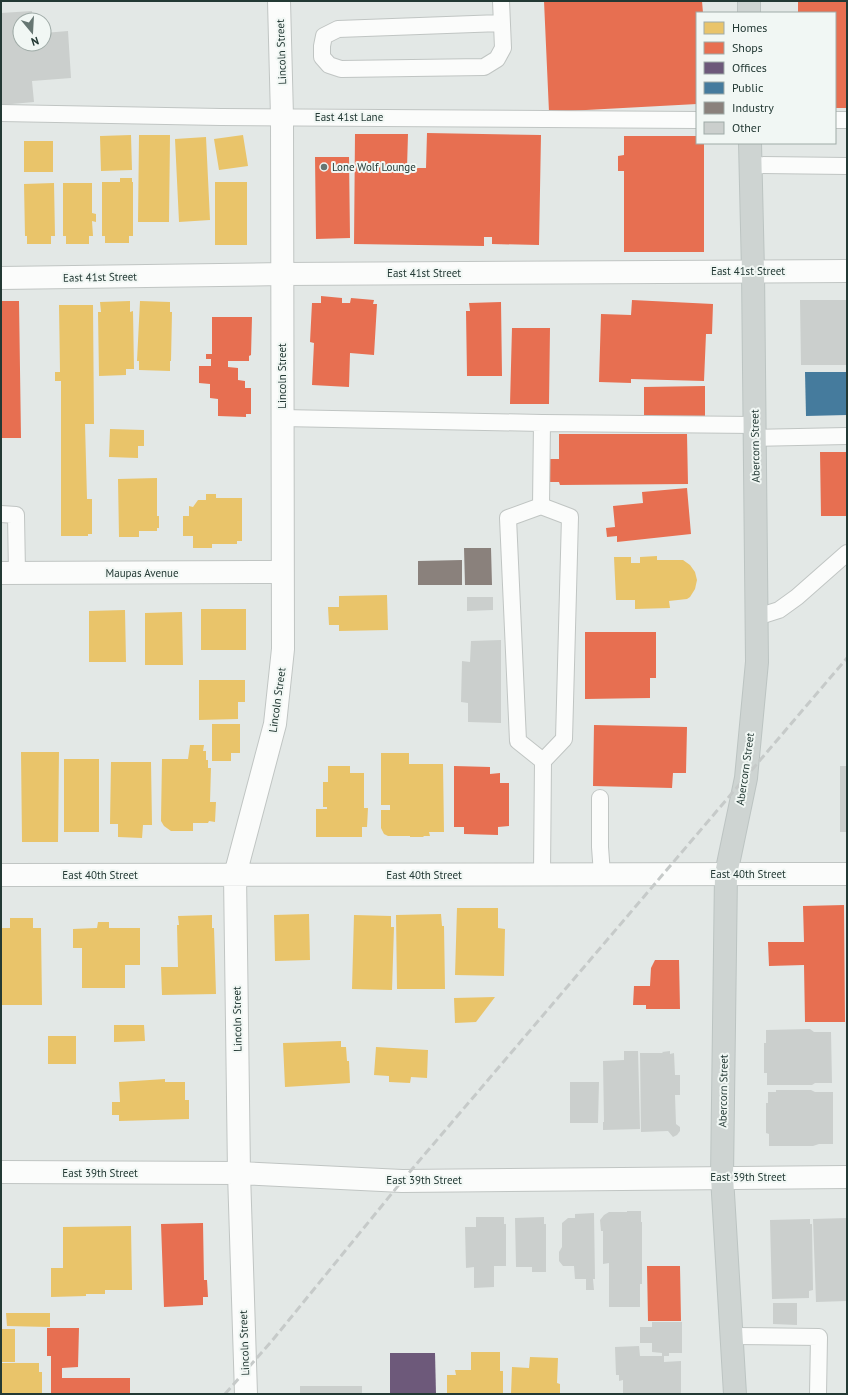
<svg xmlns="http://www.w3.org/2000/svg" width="848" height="1395" font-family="'PT Sans',sans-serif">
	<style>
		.homes { fill: #e9c46a }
		.shops { fill: #e76f51 }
		.offices { fill: #6d597a }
		.public { fill: #457b9d }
		.industry { fill: #8a817c }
		.building { fill: #cbcfcd }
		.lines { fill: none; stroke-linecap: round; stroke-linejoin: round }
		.lane-casing { stroke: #c0c5c3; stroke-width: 18 }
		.street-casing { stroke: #c0c5c3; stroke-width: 24 }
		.primary-casing { stroke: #bcc4c2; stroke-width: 24 }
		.lane { stroke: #fbfcfb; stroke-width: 16 }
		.street { stroke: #fbfcfb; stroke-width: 22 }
		.primary { stroke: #ced4d2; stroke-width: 22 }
		.rail { stroke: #c6cac9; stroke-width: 3; stroke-dasharray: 8 4; stroke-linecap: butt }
		.poi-dot { fill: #667672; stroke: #f1f7f4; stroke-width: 1.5 }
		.labels { text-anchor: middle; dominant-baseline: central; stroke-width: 4; stroke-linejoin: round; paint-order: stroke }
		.street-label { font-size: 11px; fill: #233934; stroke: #f1f7f4 }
		.poi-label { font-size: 11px; fill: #233934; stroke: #f1f7f4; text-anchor: start }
	</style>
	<rect width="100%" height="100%" fill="#e3e8e6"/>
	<path class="homes" d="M131,135L132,170L101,171L100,136Z
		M139,135H170L169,222H138Z
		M243,135L248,166L219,170L214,139Z
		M206,137L210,220L179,222L175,139Z
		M24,141H53V172H24Z
		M120,178H132V182H133V236H129V243H105V236H102V182H120Z
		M215,182H247V245H215Z
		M54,183L55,236H51V244H27V236H25L24,184Z
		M63,183H92V213L96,214V222L92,221L93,236H89V244H66V236H63Z
		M130,301V312L133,311L134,369H126V375L99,376L98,312H101L100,302Z
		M140,301L170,302V312H172L171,361H170V371L139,370V361H137Z
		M59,305H93L94,424H85L87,499H92V534H88V536H61V381H55V372H60Z
		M110,429L144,430V446H138V458L109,457Z
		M157,478V516H159V528H157V531H139V537H119L118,479Z
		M206,494H216V498H242V541H237V544H212V548H193V536H183V516H189V506L193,507L198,500H206Z
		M657,556V560H683L690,565L695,572L697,580L695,589L690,597L687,599L669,601L670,608L635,609V600H616L614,557H631V563H640V557Z
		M387,595L388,630L339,631V625H329L328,607H339V596Z
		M201,609H246V650H201Z
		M125,610L126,662H89V611Z
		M182,612L183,665H145V613Z
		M199,680H245V702H238V719L199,720Z
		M212,724H240V753H231V761H212Z
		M190,745H204L203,751H206V760H208V768H211L210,802H216L215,822L209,821L208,823H193V831H171L164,826L161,821L162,759H188Z
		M21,752H59L58,842H22Z
		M381,753H409V764H443L444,832H429L430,836H424L423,837H410V836H388L384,834L381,828V810H390V805H381Z
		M64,759H99V832H64Z
		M111,762H151L152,825H143L142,838L118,837V824H110Z
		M328,766H350V773H364V808H368L367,827H362V837H316V809H327V807H323V782H328Z
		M457,908H498V928L505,929L504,976L455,975Z
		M309,914L310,960L275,961L274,915Z
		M441,914L442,926H444L445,989H397L396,915Z
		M212,915V928H214L216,994L162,995L161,967H178L177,925H179L178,916Z
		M354,915L391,916V927H394L392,990L352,989Z
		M10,918H33V928H41L42,1005H2V928H10Z
		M98,922H109V928H140V965H125V988H82V948H73V929L97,928Z
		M495,997L476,1022L455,1023L454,998Z
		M114,1025H144L145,1041L114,1042Z
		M48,1036H76V1064H48Z
		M341,1041V1047H346L347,1061H349L350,1083L285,1087L283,1043Z
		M376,1047L428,1050L427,1078L411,1077L410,1083L389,1082V1076L374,1075Z
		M165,1079V1082H185V1100H189V1119L119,1121V1115H112V1102H120L119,1082Z
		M131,1226L132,1290H105V1294H86V1296L51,1297V1268H63V1227Z
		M6,1313H50V1327L7,1326Z
		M1,1329H15V1362H1Z
		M471,1352H500V1371H503V1394L447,1393V1375H456L455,1370H471Z
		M530,1357L558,1358L557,1383L560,1384V1394H514V1393H511L512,1367L529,1368Z
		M1,1363H39V1372H42V1394H1Z"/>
	<path class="shops" d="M544,1H702L703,13H697V104L549,112Z
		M798,1H847V108H835V13H798Z
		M427,133L541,135L539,245L492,244V237H484V246L354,244L355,134H408L407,168H426Z
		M624,136H697V143H704V252H624V171H618V156L624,155Z
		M315,157H349L350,238L316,239Z
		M321,296L342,298V303H350L351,298L374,300L373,304H377L374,355L350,353L349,387L312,385L314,343L310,342L312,303H321Z
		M632,300L713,304L712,334H706L704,381L631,379V383L599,382L601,314L631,315Z
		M1,301H19L21,438H1Z
		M501,302L502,376H467L466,311H470L469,303Z
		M212,317H252L251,355L249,356V361H228V367L238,368V380L245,381V388H251V414H246V417L218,416V399L210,398V384L199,383V366H211V359H206V354H212Z
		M512,328H550L549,404H510Z
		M705,386V418L644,421V387Z
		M559,434H687L688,484L560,485L559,482H549L548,459H559Z
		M820,452H847V516H821Z
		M687,488L691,534L617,542V536L607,537L606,528L615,527L613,506L643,503L642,492Z
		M585,632H656V678H650V698L585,699Z
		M594,725L687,727L686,773H673L672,788L593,786Z
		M454,766L490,767V774L500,773V783H509V826L498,827V835L464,834V827H454Z
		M844,905L845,1022H805L804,965L769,966L768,942H804L803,906Z
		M655,960H679L680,1009H646V1005H633L634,986H650L651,968Z
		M203,1223L204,1280H207L208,1297H203V1305L164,1307L161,1224Z
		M647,1266H680L681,1321H648Z
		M47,1328H79L78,1367L62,1368V1378H130V1394H51V1356H47Z"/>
	<path class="offices" d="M390,1353H435L436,1394H390Z"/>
	<path class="public" d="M805,372H847V415L806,416Z"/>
	<path class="industry" d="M464,548H491L492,585H465Z
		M462,560V585H418V561Z"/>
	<path class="building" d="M32,11V20H20V44H44V33L68,31L71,78L32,81L34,102L1,105V13Z
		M800,300H847V365H801Z
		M467,597H493V610L467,611Z
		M501,640V723L468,722V703L461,702L462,661L470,662L471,641Z
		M840,766H847V832H840Z
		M810,1029L814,1032H831L832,1083H815L812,1085H767V1073H764V1043H766V1030Z
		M624,1051H638L640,1129L603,1130V1122H604L603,1061L624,1060Z
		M670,1051V1054L674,1053L675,1075H680V1095H675L676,1124L680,1127V1131L677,1135L673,1137L668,1131L641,1132L640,1053H663L662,1052Z
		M570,1082H599L598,1123H570Z
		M776,1090H811L815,1092H833V1144H819L813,1146H769V1134L766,1133V1103H768V1092H776Z
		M627,1211H641V1222H642V1284H640V1307H609V1263L603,1264V1231H601L600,1220L604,1215L609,1212H627Z
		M594,1213L595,1279H593L594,1290H586V1279H575L574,1266H563L559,1261V1252L562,1247V1223L568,1218H575V1214Z
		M476,1217H504V1224H506V1266H494V1287L474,1288V1267L466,1268L465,1227H476Z
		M544,1217V1224H546V1272H532V1267H516L515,1218Z
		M847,1218V1301L816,1302L813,1219Z
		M810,1219V1224H812L813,1290L809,1291V1298L772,1299L770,1220Z
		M773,1303H797V1325L773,1324Z
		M652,1322H682V1353H669V1356H664V1362L681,1361V1394H623V1380L619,1381V1375H616L615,1347L639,1346L640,1356H662V1353L652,1352V1343H640V1327H652Z
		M300,1386H362V1394H300Z"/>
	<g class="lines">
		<g class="lane-casing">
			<path id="lane" d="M501,1L503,48L497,59L484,67L341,69L329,65L322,57V46L324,36L338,29L501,23
				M1,113L221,117L697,120
				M835,120H847
				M751,165L847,166
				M282,418L542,423L755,425
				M542,423L541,506L570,517L564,739L543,761L542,874
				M755,438L847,436
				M541,506L508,518L518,741L543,761
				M1,514L16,515L17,573
				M757,617L779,610L797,597L847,553
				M600,798V847L602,874
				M732,1336L819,1337L818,1394"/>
		</g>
		<g class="street-casing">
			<path id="street" d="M1,278L283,274L847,271
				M1,573L282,572
				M1,875L847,874
				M1,1172L239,1173L402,1181L847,1177
				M246,1394L239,1173L235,875L275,724L283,649L282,117L279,1"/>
		</g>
		<g class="primary-casing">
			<path id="primary" d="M749,1V13
				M735,1394L722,1177L726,874L746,778L757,662L753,271L750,143"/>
		</g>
		<use href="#lane" class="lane"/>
		<use href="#street" class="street"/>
		<use href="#primary" class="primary"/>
		<path class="rail" d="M225,1394L271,1342L402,1181L847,658"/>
	</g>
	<circle class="poi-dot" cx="324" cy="167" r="4"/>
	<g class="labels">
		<g class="street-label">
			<text transform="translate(281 52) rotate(-92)">Lincoln Street</text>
			<text x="349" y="117">East 41st Lane</text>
			<text x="748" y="271">East 41st Street</text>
			<text x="424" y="273">East 41st Street</text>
			<text transform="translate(100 277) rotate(-1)">East 41st Street</text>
			<text transform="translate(282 376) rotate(-90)">Lincoln Street</text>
			<text transform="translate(755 446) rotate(-91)">Abercorn Street</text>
			<text x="142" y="573">Maupas Avenue</text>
			<text transform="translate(277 700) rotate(-82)">Lincoln Street</text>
			<text transform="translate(745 769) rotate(-82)">Abercorn Street</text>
			<text x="748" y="874">East 40th Street</text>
			<text x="100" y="875">East 40th Street</text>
			<text x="424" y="875">East 40th Street</text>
			<text transform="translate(237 1019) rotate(-91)">Lincoln Street</text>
			<text transform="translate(723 1091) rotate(-89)">Abercorn Street</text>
			<text x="100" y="1173">East 39th Street</text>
			<text x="748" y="1177">East 39th Street</text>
			<text x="424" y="1180">East 39th Street</text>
			<text transform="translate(244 1343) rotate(-92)">Lincoln Street</text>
		</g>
		<g class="poi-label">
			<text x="332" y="167">Lone Wolf Lounge</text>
		</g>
	</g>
	<rect width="848" height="1395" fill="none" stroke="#233934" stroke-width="4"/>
	<rect x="696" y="12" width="140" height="132" fill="#f1f7f4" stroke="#9faba7"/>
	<rect x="704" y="22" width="20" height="12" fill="#e9c46a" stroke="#9faba7"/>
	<text x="732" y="32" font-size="12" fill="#233934">Homes</text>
	<rect x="704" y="42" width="20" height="12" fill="#e76f51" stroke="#9faba7"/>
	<text x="732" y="52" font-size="12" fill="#233934">Shops</text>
	<rect x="704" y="62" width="20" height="12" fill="#6d597a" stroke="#9faba7"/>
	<text x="732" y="72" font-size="12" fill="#233934">Offices</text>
	<rect x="704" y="82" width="20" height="12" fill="#457b9d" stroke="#9faba7"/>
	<text x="732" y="92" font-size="12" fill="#233934">Public</text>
	<rect x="704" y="102" width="20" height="12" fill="#8a817c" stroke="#9faba7"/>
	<text x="732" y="112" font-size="12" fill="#233934">Industry</text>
	<rect x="704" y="122" width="20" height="12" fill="#cbcfcd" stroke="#9faba7"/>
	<text x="732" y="132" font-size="12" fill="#233934">Other</text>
	<g transform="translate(32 32) rotate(162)"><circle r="19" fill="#f1f7f4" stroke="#9faba7"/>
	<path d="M0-3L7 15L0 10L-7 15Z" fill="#667672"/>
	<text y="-6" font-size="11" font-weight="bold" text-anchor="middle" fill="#233934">N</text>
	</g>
</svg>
